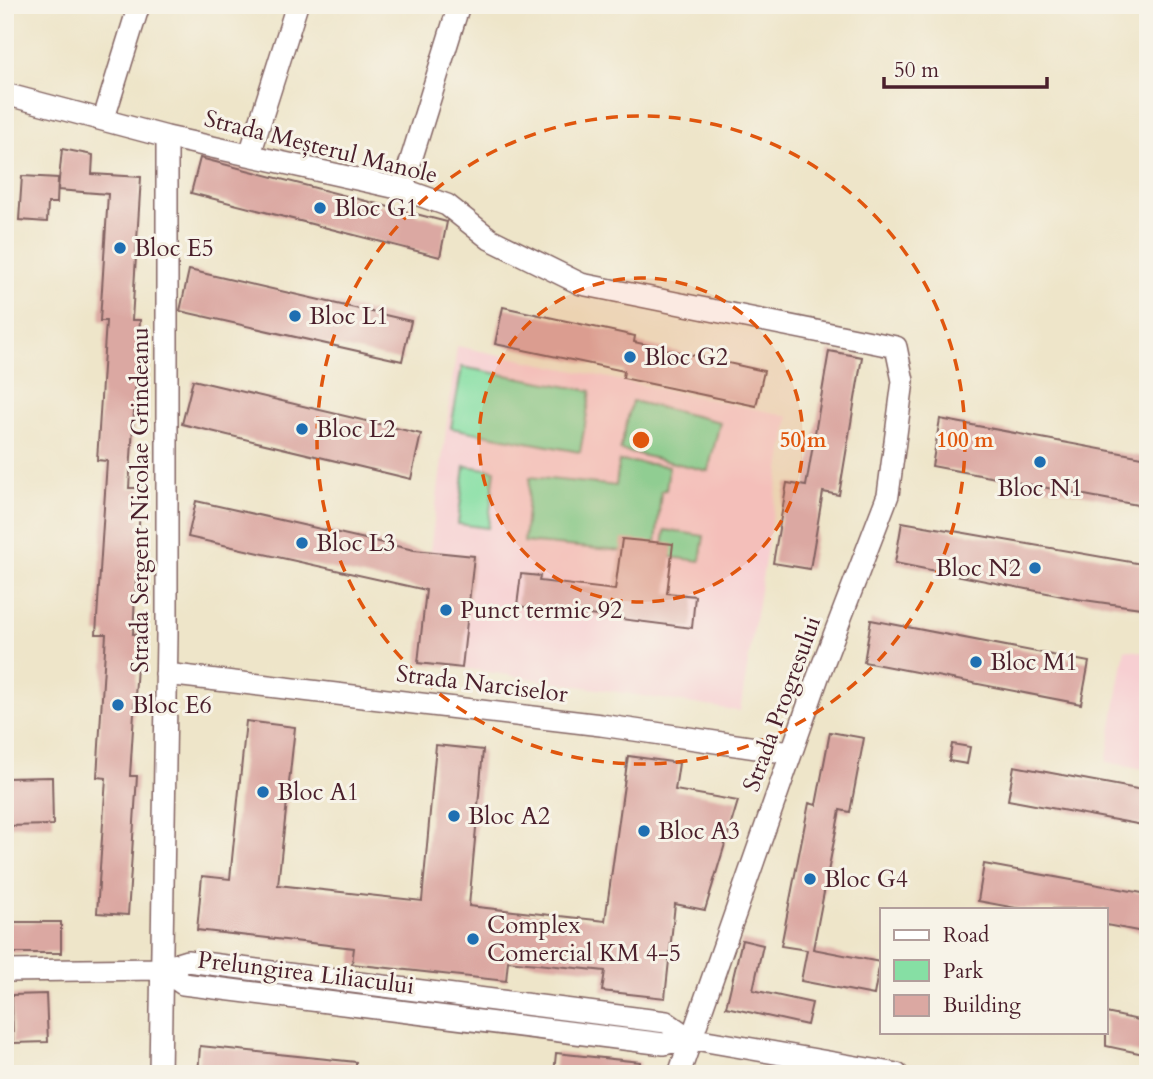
<svg xmlns="http://www.w3.org/2000/svg" width="1153" height="1079" font-family="Cardo,serif">
	<style>
		.built { fill: #f7cfd2 }
		.green { fill: #86dfa4; stroke: #687f68; stroke-width: 2 }
		.building { fill: #dba8a2 }
		.lines { fill: none; stroke-linecap: round; stroke-linejoin: round }
		.street-casing { stroke: #836462; stroke-width: 24 }
		.street { stroke: #fff; stroke-width: 21 }
		.ring { fill: none; stroke: #e0560e; stroke-width: 3.5; stroke-dasharray: 12 9 }
		.poi-dot { fill: #1f6fb2; stroke: #f7f3e8; stroke-width: 2.5 }
		.labels { text-anchor: middle; dominant-baseline: central; stroke-width: 6; stroke-linejoin: round; paint-order: stroke }
		.street-label { font-size: 24px; fill: #4a1f2b; stroke: #f7f3e8 }
		.poi-label { font-size: 24px; fill: #4a1f2b; stroke: #f7f3e8; text-anchor: start }
		.centre { fill: #e0560e; stroke: #f7f3e8; stroke-width: 3.5 }
		.ring-label { font-size: 21px; text-anchor: middle; font-weight: bold; fill: #e0560e; stroke: #f7f3e8; stroke-width: 6; stroke-linejoin: round; paint-order: stroke }
	</style>
	<rect width="100%" height="100%" fill="#f7f3e8"/>
	<filter id="ink" filterUnits="userSpaceOnUse"><feTurbulence type="fractalNoise" baseFrequency=".0143" numOctaves="2"/><feDisplacementMap in="SourceGraphic" scale="14" xChannelSelector="R" yChannelSelector="G"/><feConvolveMatrix kernelMatrix="1 2 1 2 8 2 1 2 1" color-interpolation-filters="sRGB"/></filter>
	<filter id="wash" filterUnits="userSpaceOnUse"><feTurbulence type="fractalNoise" baseFrequency=".00686" numOctaves="4" result="noise"/><feDisplacementMap in="SourceGraphic" scale="28" xChannelSelector="R" yChannelSelector="G"/><feGaussianBlur stdDeviation="1.57" result="paint"/><feColorMatrix in="noise" values="0 0 0 0 0 0 0 0 0 0 0 0 0 0 0 0 0 1.4 0 .05"/><feComposite in="paint" operator="in"/></filter>
	<g filter="url(#wash)">
		<rect width="100%" height="100%" fill="#eee5c9"/>
		<path class="built" d="M457,346L789,416L740,711L462,668L474,556L430,551Z
			M1125,649L1148,653V770L1106,762Z"/>
		<path class="green" d="M462,367L591,391L580,452L451,428Z
			M632,401L720,422L708,471L620,450Z
			M619,461L669,466L666,490L661,491L655,554L524,542L530,477L616,486Z
			M465,466L495,470L488,528L458,524Z
			M665,530L704,536L700,561L662,556Z"/>
		<g id="blocks">
			<path class="building" d="M62,149L93,155L92,174L141,177L132,320H140L129,488H141L133,634H139L130,776H137L128,915L97,913L106,778L97,777L106,634H96L107,461L97,460L106,321H100L108,194L58,190Z
				M200,158L447,222L440,257L191,193Z
				M22,176L58,178L57,203H48L47,222L19,220Z
				M189,270L411,321L402,361L180,311Z
				M503,307L635,336L634,342L764,371L756,406L623,378L624,371L495,344Z
				M829,351L862,357L839,495L823,492L810,569L773,563L787,483L806,486Z
				M193,380L421,434L411,479L182,424Z
				M940,419L1148,458V507L932,466Z
				M196,501L414,550L474,556L462,668L418,663L426,590L188,537Z
				M902,522L1148,565V609L1077,599L895,563Z
				M622,539L673,544L667,593L695,596L692,628L517,606L521,574L540,576L539,581L615,590Z
				M871,620L1089,662L1081,704L864,662Z
				M246,721L295,727L278,885L422,901L436,745L483,750L469,906L605,921L628,756L679,763L675,790L738,801L705,910L675,904L665,998L602,991L605,971L508,961L506,981L352,964L354,948L197,930L202,876L230,879Z
				M830,732L864,738L850,812L840,810L813,949L880,962L874,995L801,981L807,950L781,946L809,803L816,805Z
				M952,744L970,747L967,764L949,761Z
				M1014,766L1148,791V826L1008,800Z
				M52,777L53,825L5,826V778Z
				M984,864L1148,894V933L1106,925V909H1021L978,901Z
				M5,922H61V953H5Z
				M742,940L763,945L753,990L812,1003L807,1025L726,1007Z
				M46,994L48,1042L13,1043L12,995Z
				M1106,1013L1148,1022V1055L1106,1046Z
				M200,1046L356,1062V1074H198Z
				M556,1053L640,1062V1074H554Z"/>
		</g>
	</g>
	<g filter="url(#ink)">
		<use href="#blocks" fill-opacity="0" stroke="#836462" stroke-width="2"/>
		<g class="lines">
			<g class="street-casing">
				<path id="street" d="M5,94L167,137L402,189L447,205L490,239L581,284L896,347L903,381L888,495L818,677L679,1074
					M104,118L139,5
					M250,154L297,5
					M402,189L459,5
					M166,674L601,725L790,753
					M161,969L183,984L664,1044L689,1038
					M5,971L161,969L187,961L666,1022L689,1038L897,1074
					M160,1074L167,636V137"/>
			</g>
			<use href="#street" class="street"/>
		</g>
	</g>
	<circle cx="641" cy="440" r="162" fill="#e0560e" fill-opacity=".12"/>
	<g class="ring">
		<circle cx="641" cy="440" r="162"/>
		<circle cx="641" cy="440" r="324"/>
	</g>
	<g class="poi-dot">
		<circle cx="320" cy="208" r="7"/>
		<circle cx="120" cy="248" r="7"/>
		<circle cx="295" cy="316" r="7"/>
		<circle cx="630" cy="357" r="7"/>
		<circle cx="302" cy="429" r="7"/>
		<circle cx="1040" cy="462" r="7"/>
		<circle cx="302" cy="543" r="7"/>
		<circle cx="1035" cy="568" r="7"/>
		<circle cx="446" cy="610" r="7"/>
		<circle cx="976" cy="662" r="7"/>
		<circle cx="118" cy="705" r="7"/>
		<circle cx="263" cy="792" r="7"/>
		<circle cx="454" cy="816" r="7"/>
		<circle cx="644" cy="831" r="7"/>
		<circle cx="810" cy="879" r="7"/>
		<circle cx="473" cy="939" r="7"/>
	</g>
	<g class="labels">
		<g class="street-label">
			<text transform="translate(321 147) rotate(14)">Strada Meșterul Manole</text>
			<text transform="translate(140 500) rotate(-90)">Strada Sergent Nicolae Grindeanu</text>
			<text transform="translate(482 684) rotate(7)">Strada Narciselor</text>
			<text transform="translate(782 704) rotate(-70)">Strada Progresului</text>
			<text transform="translate(306 973) rotate(7)">Prelungirea Liliacului</text>
		</g>
		<g class="poi-label">
			<text x="334" y="208">Bloc G1</text>
			<text x="134" y="248">Bloc E5</text>
			<text x="309" y="316">Bloc L1</text>
			<text x="644" y="357">Bloc G2</text>
			<text x="316" y="429">Bloc L2</text>
			<text x="1040" y="488" text-anchor="middle">Bloc N1</text>
			<text x="316" y="543">Bloc L3</text>
			<text x="1021" y="568" text-anchor="end">Bloc N2</text>
			<text x="460" y="610">Punct termic 92</text>
			<text x="990" y="662">Bloc M1</text>
			<text x="132" y="705">Bloc E6</text>
			<text x="277" y="792">Bloc A1</text>
			<text x="468" y="816">Bloc A2</text>
			<text x="658" y="831">Bloc A3</text>
			<text x="824" y="879">Bloc G4</text>
			<text x="487" y="925">Complex<tspan x="487" dy="28">Comercial KM 4-5</tspan></text>
		</g>
	</g>
	<circle cx="641" cy="440" r="10" class="centre"/>
	<g class="ring-label">
		<text x="803" y="447">50 m</text>
		<text x="965" y="447">100 m</text>
	</g>
	<rect width="1153" height="1079" fill="none" stroke="#f7f3e8" stroke-width="28"/>
	<rect x="880" y="908" width="228" height="126" fill="#f7f3e8" stroke="#b29e9c" stroke-width="2"/>
	<rect x="894" y="930" width="35" height="10" fill="#ffffff" stroke="#b29e9c" stroke-width="2"/>
	<text x="943" y="942" font-size="21" fill="#4a1f2b">Road</text>
	<rect x="894" y="960" width="35" height="21" fill="#86dfa4" stroke="#b29e9c" stroke-width="2"/>
	<text x="943" y="978" font-size="21" fill="#4a1f2b">Park</text>
	<rect x="894" y="995" width="35" height="21" fill="#dba8a2" stroke="#b29e9c" stroke-width="2"/>
	<text x="943" y="1012" font-size="21" fill="#4a1f2b">Building</text>
	<path d="M884 77v10h163v-10" fill="none" stroke="#4a1f2b" stroke-width="3.5"/>
	<text x="894" y="77" font-size="21" fill="#4a1f2b" stroke="#f7f3e8" stroke-width="5" paint-order="stroke">50 m</text>
</svg>
